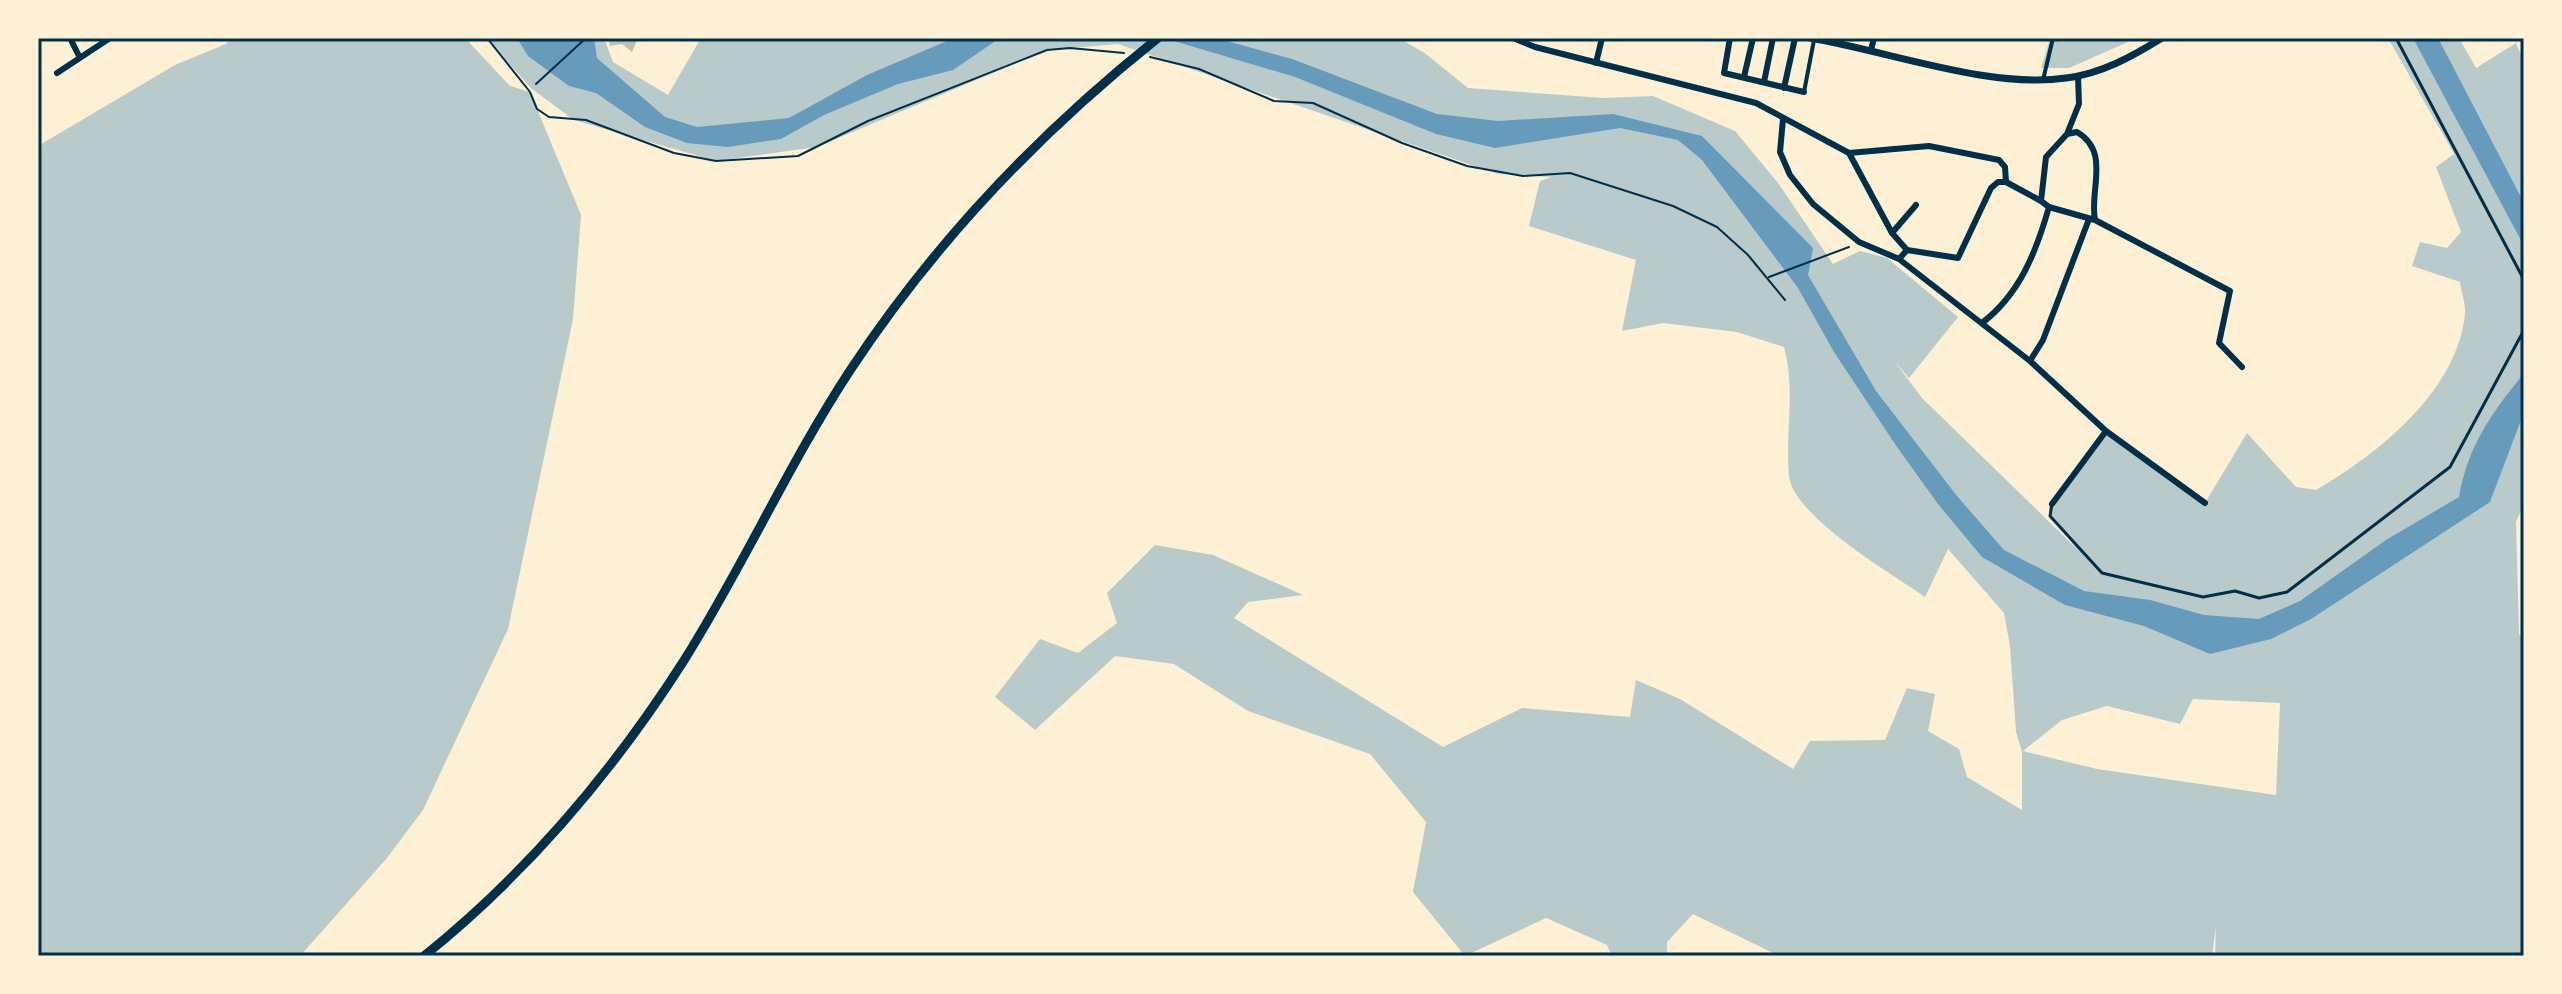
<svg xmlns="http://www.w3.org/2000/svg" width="2562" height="994" font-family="Figtree,sans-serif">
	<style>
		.green { fill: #b9caca; fill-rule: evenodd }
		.water { fill: #669bbc }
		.building { fill: #bec0b2 }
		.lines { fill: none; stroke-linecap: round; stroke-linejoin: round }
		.path { stroke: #003049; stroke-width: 2 }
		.service { stroke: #003049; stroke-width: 3 }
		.pedestrian { stroke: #003049; stroke-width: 4 }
		.minor { stroke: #003049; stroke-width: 6 }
		.tertiary { stroke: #003049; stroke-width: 7 }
		.trunk { stroke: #003049; stroke-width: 9 }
		.neatline { fill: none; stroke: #003049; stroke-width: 3 }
	</style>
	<rect width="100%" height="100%" fill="#fdf0d5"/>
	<path class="green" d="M231,38H465L510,86L530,92L581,215L573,319L508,629L423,810L387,858L300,956H38V146L175,65L226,44Z
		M486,38H604L613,62L668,95L701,38H1399L1426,54L1468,88L1603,98L1653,96L1735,131L1778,183L1833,264L1860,251L1887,258L1958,317L1909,378L1895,362L1922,398L2075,547L2049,513V502L2106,431L2205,503L2247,433L2296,487L2316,490C2378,454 2458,391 2465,313C2466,304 2461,292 2460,282L2412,266L2420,242L2447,248L2461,232L2436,167L2454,154L2388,38H2459L2476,68L2516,43L2524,62V503L2516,522L2519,635L2524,637V956H2215L2216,927L2212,956H1791L1773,953L1693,914L1667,942V956H1612L1607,945L1546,918L1465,956L1413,892L1426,822L1370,754L1248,711L1174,664L1115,656L1035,730L995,697L1040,639L1078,653L1117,623L1107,593L1155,545L1213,555L1303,595L1248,602L1234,618L1443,747L1522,708L1630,717L1636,680L1680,699L1793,769L1810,741L1885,740L1907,688L1935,694L1928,731L1959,749L1967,777L2022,810V752L2016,732L2010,646L2004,613L1948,549L1925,597C1892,574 1793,516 1789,476C1785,432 1796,391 1784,347L1737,332L1663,323L1622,331L1636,260L1529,226L1540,181L1552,177L1498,174L1118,44L1047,50L817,147L716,161L574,120L532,89ZM2193,699L2280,703L2276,795L2097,769L2023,751L2062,720L2107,706L2180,724Z
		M2065,38H2137L2069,68H2041L2050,39L2064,42Z"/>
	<path class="water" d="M517,38H594L597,58L665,117L697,127L789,118L867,75L954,38H1000L953,70L898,84L824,115L781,139L728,147L687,143L645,127L596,93L569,86L528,56Z
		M1164,38H1216L1292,59L1437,114L1498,121L1613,114L1702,136L1813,248L1808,275L1876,391L1957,496L2004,550L2084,591L2150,600L2204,615L2259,619L2300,601L2386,540L2459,497C2468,445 2492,413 2524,373V412L2490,502L2311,619L2271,639L2210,654L2144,626L2065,605L1982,557L1938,504L1897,447L1834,352L1798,288L1702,160L1678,140L1620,128L1495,148L1436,134L1295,77Z
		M2413,38H2438L2524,203V246Z"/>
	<path class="building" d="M608,38H638L632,52L622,44L610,46Z"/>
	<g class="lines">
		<path class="path" d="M487,38L530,92L537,109L549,117L586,120L674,153L716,161L798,156L868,121L1047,50L1070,48L1124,53
			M1150,57L1199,69L1274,101L1313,103L1402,143L1467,166L1523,176L1570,173L1673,206L1717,227L1748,255L1785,300
			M536,84L586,38
			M1769,277L1849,247"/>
		<path class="service" d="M2396,38L2524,280
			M2052,504L2050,516L2102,573L2203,597L2235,591L2259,598L2287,592L2450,467L2524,330"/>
		<path class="pedestrian" d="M2043,80L2053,38
			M1804,92L1814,40"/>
		<path class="minor" d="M70,38L80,58
			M1513,38L1535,47L1756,103L1849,153L1929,146L1999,160L2005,167L2006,182L2041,201
			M1730,38L1724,73L1804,92
			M1871,50L1874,38
			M1596,63L1602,38
			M57,73L110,38
			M1744,77L1753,38
			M1764,82L1773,38
			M1784,88L1795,38
			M1783,119L1780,152L1790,175L1813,204L1859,242L1899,259L2030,361L2106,431L2205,503
			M2067,134L2077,132C2111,152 2089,190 2095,220
			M1849,153L1892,233L1907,250L1899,259
			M2049,207L2095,220L2230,291L2219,343L2242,367
			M1892,233L1916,205
			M1907,250L1958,258L1991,188L1998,182H2006
			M1982,323C2020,294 2036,252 2049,207L2041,201L2046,157L2067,134L2079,104L2078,76
			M2030,361L2043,340L2089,219
			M2052,504L2106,431"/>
		<path class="tertiary" d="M1810,38C1888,51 1989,89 2066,78C2101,74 2133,56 2162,38"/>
		<path class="trunk" d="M424,956C527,873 612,773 683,662C743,567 789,463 851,369C935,242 1040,132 1158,38"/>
	</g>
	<rect width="2562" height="994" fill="none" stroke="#fdf0d5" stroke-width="80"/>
	<rect x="40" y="40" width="2482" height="914" class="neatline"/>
</svg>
